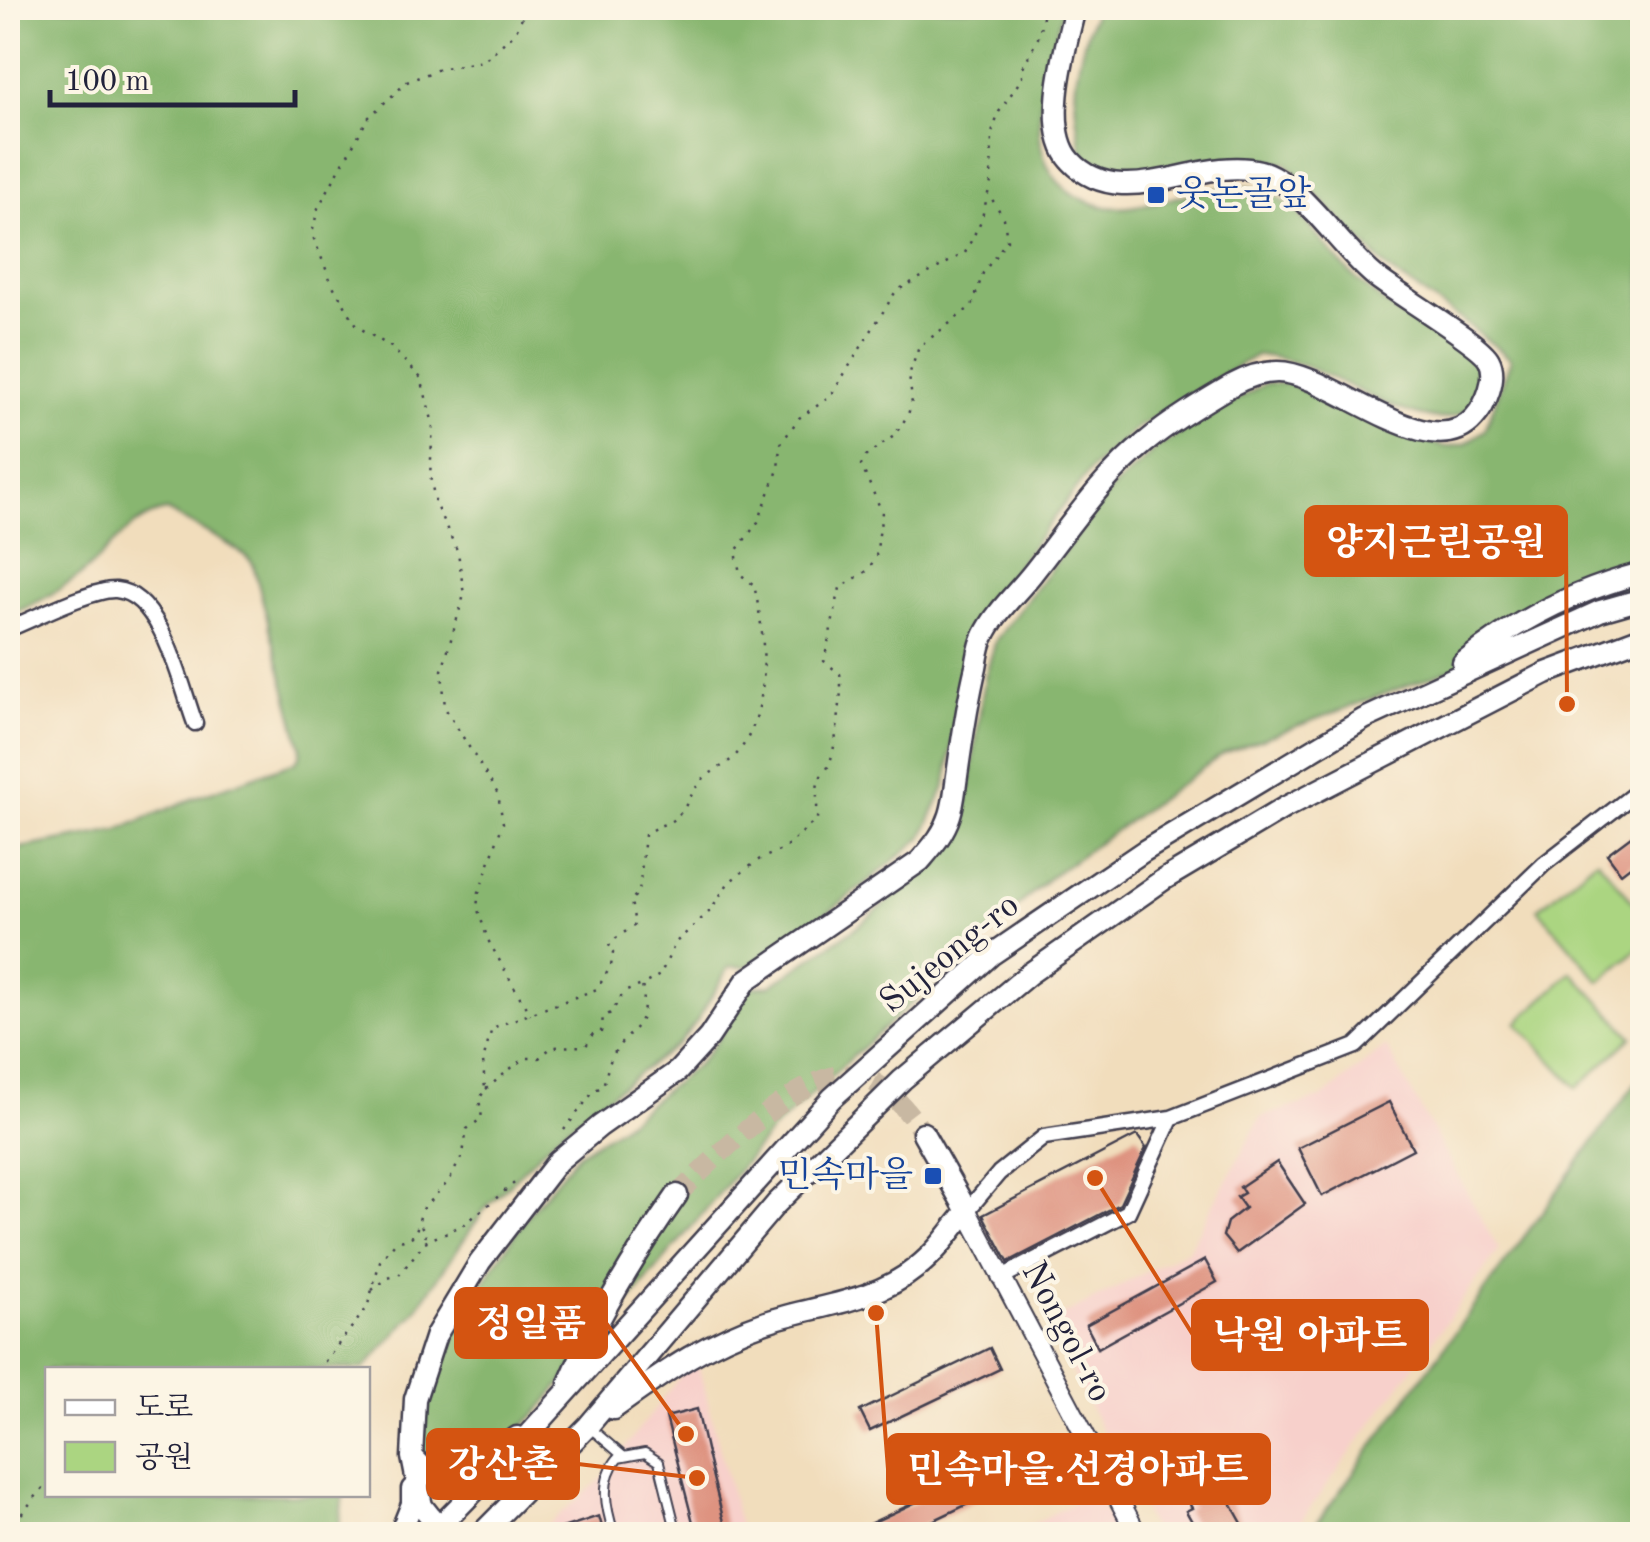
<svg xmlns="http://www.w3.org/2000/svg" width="1650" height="1542" font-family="'Old Standard TT','Noto Serif KR',serif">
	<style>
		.built { fill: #f7d0cb }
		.green { fill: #abd581; stroke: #667c5e; stroke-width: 2.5 }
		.forest { fill: #88b66f; stroke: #556c55; stroke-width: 2.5 }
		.building { fill: #de9380 }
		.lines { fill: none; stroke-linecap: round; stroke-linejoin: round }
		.secondary-tunnel { stroke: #c8b8a2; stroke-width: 20; stroke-dasharray: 20 10; stroke-linecap: butt }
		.service-casing { stroke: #413e4e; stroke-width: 12 }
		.minor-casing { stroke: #413e4e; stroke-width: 19 }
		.tertiary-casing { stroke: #413e4e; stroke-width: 22 }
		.secondary-casing { stroke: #413e4e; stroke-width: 25 }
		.path { stroke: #413e4e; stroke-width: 2.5; stroke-dasharray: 2.5 8; stroke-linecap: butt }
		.service { stroke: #fff; stroke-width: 8 }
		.minor { stroke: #fff; stroke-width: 14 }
		.tertiary { stroke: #fff; stroke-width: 18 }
		.secondary { stroke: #fff; stroke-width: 20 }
		.transit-dot { fill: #1a4fb4; stroke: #fcf5e5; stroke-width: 4 }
		.labels { text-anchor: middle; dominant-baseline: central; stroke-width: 8; stroke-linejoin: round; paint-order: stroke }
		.transit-label { font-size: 35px; fill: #164399; stroke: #fcf5e5; text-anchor: start }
		.street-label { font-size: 35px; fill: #22223b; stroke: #fcf5e5 }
		.leader { fill: none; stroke: #d45411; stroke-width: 4 }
		.callout-dot { fill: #d45411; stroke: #fcf5e5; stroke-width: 4 }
		.callout { fill: #d45411; stroke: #d45411; stroke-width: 4 }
		.callout-label { font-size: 38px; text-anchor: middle; font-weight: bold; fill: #fff }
	</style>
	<rect width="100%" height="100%" fill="#fcf5e5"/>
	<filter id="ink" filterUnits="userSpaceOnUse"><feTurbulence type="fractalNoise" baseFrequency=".01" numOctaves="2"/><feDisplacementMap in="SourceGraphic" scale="20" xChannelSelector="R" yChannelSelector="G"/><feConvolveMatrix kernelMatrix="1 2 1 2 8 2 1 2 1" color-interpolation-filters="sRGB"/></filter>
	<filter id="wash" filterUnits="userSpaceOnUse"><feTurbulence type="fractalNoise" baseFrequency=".0048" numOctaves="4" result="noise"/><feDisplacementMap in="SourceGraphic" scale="40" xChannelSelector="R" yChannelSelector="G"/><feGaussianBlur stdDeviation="2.25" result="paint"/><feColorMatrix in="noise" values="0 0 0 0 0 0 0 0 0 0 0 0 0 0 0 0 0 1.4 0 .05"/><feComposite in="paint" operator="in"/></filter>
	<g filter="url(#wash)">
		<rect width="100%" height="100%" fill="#f1ddbc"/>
		<path class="built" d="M1386,1046L1499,1250L1291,1534H1155L1047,1324L1188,1250L1261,1117L1323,1097Z
			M696,1356L742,1534H537L599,1481Z
			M1095,1492L1117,1534H1013Z"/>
		<path class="green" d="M1597,859L1642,912V945L1600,982L1538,909Z
			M1572,972L1632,1037L1577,1088L1517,1023Z"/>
		<path class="forest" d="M8,8H1063C1048,65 1009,168 1084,200C1101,207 1111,209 1129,207C1168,203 1217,181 1256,188C1293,195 1325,249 1351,274C1365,287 1382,303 1398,313C1429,331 1465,341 1485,372C1482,381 1480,394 1475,402C1467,413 1446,421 1433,418C1371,408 1320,359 1256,355L1138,427L1091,469L976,620L965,657L946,785L922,838L837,906L749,966L729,967L697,1021L679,1043L558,1134L484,1210L414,1313L364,1369L48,1370V1494L343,1495L338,1534H8V855L15,849L118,830L199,796L295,762L300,756L301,747L253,564C241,547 189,524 167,511C130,516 107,555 78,577C57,592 32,606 8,615Z
			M1096,8H1642V603L1599,615L1224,753L1050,877L771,1131L537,1413L471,1475L439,1479L421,1445L428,1398L448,1341L492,1269L530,1212L578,1154L620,1127L699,1063L717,1041L750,987L770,986L858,926L942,858L967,805L985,677L996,640L1112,489L1158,447L1266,383L1288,384L1311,392L1420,440L1447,447L1465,444L1485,430L1511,359L1462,320L1390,271L1286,163L1250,158L1215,161L1119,176L1086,166C1069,102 1072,69 1096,8Z
			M1642,1074V1534H1309Z"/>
		<g id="blocks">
			<path class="building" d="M1635,833L1642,844V857L1621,873L1607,854Z
				M1389,1102L1413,1149L1322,1196L1298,1148Z
				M1137,1135L1146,1148L1120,1204L1008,1262L983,1215Z
				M1277,1162L1305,1204L1237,1253L1223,1236L1227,1222L1245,1208L1237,1197L1244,1193L1240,1187Z
				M1205,1260L1217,1282L1098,1348L1086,1325Z
				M990,1348L1000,1369L870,1431L860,1411Z
				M697,1409L707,1454L727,1534H696L666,1417Z
				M1044,1442L1054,1463L924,1525L904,1534H848Z
				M1219,1482L1248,1534H1199L1186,1511L1192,1508L1187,1500Z
				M599,1516L604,1534H551L550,1532Z"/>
		</g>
	</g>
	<g filter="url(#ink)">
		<use href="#blocks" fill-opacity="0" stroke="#413e4e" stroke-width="2.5"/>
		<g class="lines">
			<path class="secondary-tunnel" d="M677,1195C711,1162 803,1067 853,1075C885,1080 906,1109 923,1133"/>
			<g class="service-casing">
				<path id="service" d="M588,1426L623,1456
					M614,1534C606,1508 599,1481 618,1458L645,1453L659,1462L677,1534"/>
			</g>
			<g class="minor-casing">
				<path id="minor" d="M8,629C31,620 94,588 116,590C162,594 181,686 195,723
					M967,1211L999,1173L1044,1137L1171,1118L1356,1046L1544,864L1642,788
					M1000,1278L1128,1212L1171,1118"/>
			</g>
			<g class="tertiary-casing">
				<path id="tertiary" d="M967,1211L1137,1534"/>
			</g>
			<g class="secondary-casing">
				<path id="secondary" d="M1463,663C1515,621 1577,590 1642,573
					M569,1383C598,1315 634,1256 677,1195
					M613,1409C665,1372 704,1343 766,1322C816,1305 873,1303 916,1268C936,1253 951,1231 967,1211L923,1133
					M414,1458L431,1476L450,1482L475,1468L517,1437
					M400,1534L412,1504V1489
					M432,1534L509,1456L832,1098L991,955L1144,851L1364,719L1600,611L1642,599
					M444,1534L422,1506L419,1492L412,1457L415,1399L436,1335L480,1262L558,1161L600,1126L678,1071L709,1037L747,980L920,861C932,847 944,834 950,815C954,803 955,789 957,776C962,740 967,703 976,667C978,657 979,645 984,636C994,614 1017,593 1032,574C1068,529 1101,478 1146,442C1171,421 1203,402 1232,385C1245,378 1262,372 1277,372C1330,371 1430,469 1474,418C1486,405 1498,377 1489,360C1482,344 1397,294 1375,276C1341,249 1298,180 1260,171C1199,155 1121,215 1071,161C1041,128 1066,46 1075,8
					M481,1534L588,1426L776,1204L902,1080L1029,974L1163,880L1284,808L1546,673L1642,637"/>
			</g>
			<path class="path" d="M526,8L515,33L483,61L439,69L407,82L368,118L318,208L312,234L332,284L358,327L391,347L421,378L433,424L430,476L436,506L458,552L464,595L442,670L445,708L498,794L503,823L479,892L477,907L488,940L530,1015
				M486,1089L515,1065L527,1058H539L552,1047L586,1046L593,1034L601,1032L603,1017L611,1013L624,992L642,985
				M564,1130L594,1091L603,1086C606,1077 608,1064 613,1055C631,1024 650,1031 642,985L660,975L676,942L709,912L729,882L760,859L784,849L817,819C818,808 815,790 819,780C821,775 826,771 828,767C835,755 844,687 840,674L824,661L840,588L867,571L876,557L882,512L861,465L866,456L894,436L908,415L912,400L909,375L919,347L972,306L983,273L1007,240L1004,218L988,193
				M421,1226L426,1232L425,1241
				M372,1290L388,1278L399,1275L425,1242L465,1224L518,1180
				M318,1370L367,1308L380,1261L394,1244L415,1235L422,1209L449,1181L463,1154L467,1129L482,1118L479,1099L485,1090L483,1061L492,1028L597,989L611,966L613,953L608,948L612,941L635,925L631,901L639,891L645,835C654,827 661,826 671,821C687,812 691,789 704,778C716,768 730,764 740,750C773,705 765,635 754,585L740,574L736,551L758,522L778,470L780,445L799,418L830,397L896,291L965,253L981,221L991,182L992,133L999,112L1022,78V69L1038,38L1045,8
				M8,1530L48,1482"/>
			<use href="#service" class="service"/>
			<use href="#minor" class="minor"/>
			<use href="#tertiary" class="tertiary"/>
			<use href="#secondary" class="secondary"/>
		</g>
	</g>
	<g class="transit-dot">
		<rect x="1146" y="185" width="20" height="20" rx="5"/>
		<rect x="923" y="1166" width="20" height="20" rx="5"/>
	</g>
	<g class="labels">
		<g class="transit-label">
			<text x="1176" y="195">웃논골앞</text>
			<text x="913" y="1176" text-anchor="end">민속마을</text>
		</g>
		<g class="street-label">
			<text transform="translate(950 954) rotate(-39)">Sujeong-ro</text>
			<text transform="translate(1066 1332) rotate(62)">Nongol-ro</text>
		</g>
	</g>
	<path class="leader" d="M1567 704L1566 541M686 1434L606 1323M1095 1178L1193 1335M697 1478L578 1464M876 1313L888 1469"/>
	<g class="callout-dot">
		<circle cx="1567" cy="704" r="10"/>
		<circle cx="686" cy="1434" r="10"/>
		<circle cx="1095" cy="1178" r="10"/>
		<circle cx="697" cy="1478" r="10"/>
		<circle cx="876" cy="1313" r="10"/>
	</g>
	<g class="callout">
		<rect x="1306" y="507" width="260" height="68" rx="10"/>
		<rect x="456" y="1289" width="150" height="68" rx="10"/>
		<rect x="1193" y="1301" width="234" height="68" rx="10"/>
		<rect x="428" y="1430" width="150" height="68" rx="10"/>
		<rect x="888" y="1435" width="381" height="68" rx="10"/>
	</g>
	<g class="callout-label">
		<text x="1436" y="555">양지근린공원</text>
		<text x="531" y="1336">정일품</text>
		<text x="1310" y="1348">낙원 아파트</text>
		<text x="503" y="1477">강산촌</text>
		<text x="1078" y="1482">민속마을.선경아파트</text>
	</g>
	<rect width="1650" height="1542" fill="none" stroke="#fcf5e5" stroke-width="40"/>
	<rect x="45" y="1367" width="325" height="130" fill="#fcf5e5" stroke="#a5a1a1" stroke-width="2.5"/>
	<rect x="65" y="1400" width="50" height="15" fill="#ffffff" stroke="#a5a1a1" stroke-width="2.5"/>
	<text x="135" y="1417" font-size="30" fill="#22223b">도로</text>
	<rect x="65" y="1442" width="50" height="30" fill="#abd581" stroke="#a5a1a1" stroke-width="2.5"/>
	<text x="135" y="1467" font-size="30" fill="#22223b">공원</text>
	<path d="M50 90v15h245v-15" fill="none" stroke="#22223b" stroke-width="5"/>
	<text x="65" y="90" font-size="30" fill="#22223b" stroke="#fcf5e5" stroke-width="8" paint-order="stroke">100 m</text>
</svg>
